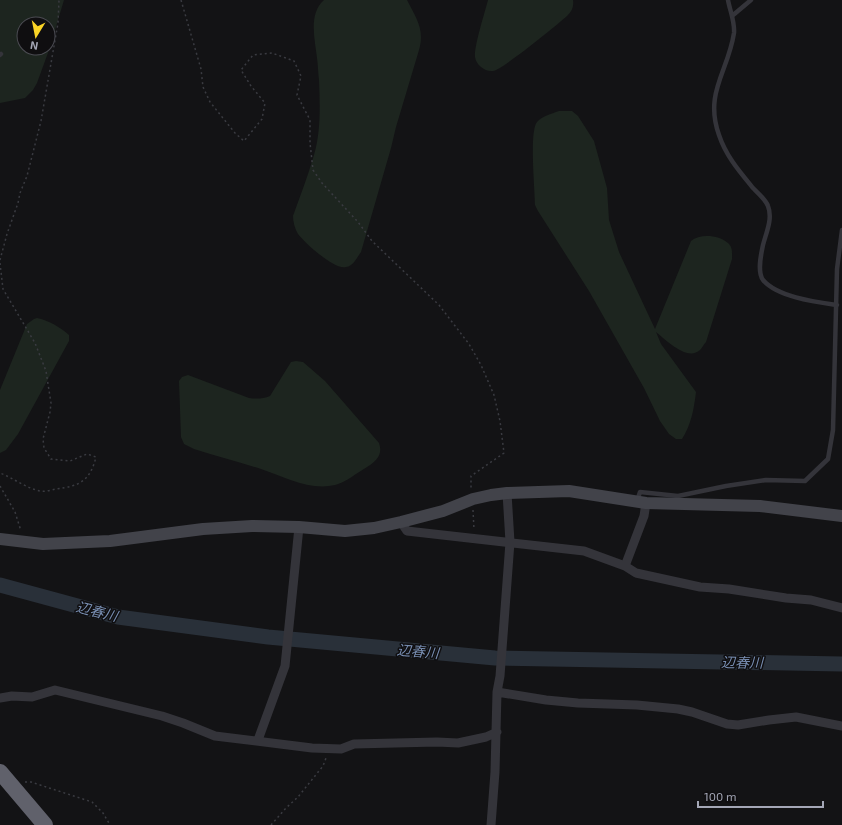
<svg xmlns="http://www.w3.org/2000/svg" width="842" height="825" font-family="'Exo 2','Noto Sans JP',sans-serif">
	<style>
		.green { fill: #1d251f; fill-rule: evenodd }
		.lines { fill: none; stroke-linecap: round; stroke-linejoin: round }
		.river { stroke: #293039; stroke-width: 15 }
		.path { stroke: #3a3b41; stroke-width: 1.5; stroke-dasharray: 2 3; stroke-linecap: butt }
		.lane { stroke: #34343a; stroke-width: 4.5 }
		.street { stroke: #34343a; stroke-width: 9 }
		.secondary { stroke: #42434a; stroke-width: 12 }
		.highway { stroke: #60616b; stroke-width: 16 }
		.labels { text-anchor: middle; dominant-baseline: central; stroke-width: 3; stroke-linejoin: round; paint-order: stroke }
		.water-label { font-size: 14px; font-style: italic; fill: #798fb3; stroke: #0f0e10 }
	</style>
	<rect width="100%" height="100%" fill="#131315"/>
	<path class="green" d="M0,0H64L49,50L37,83L33,90L25,98L0,103ZM24,24H48V48H24Z
		M324,0H407C416,18 425,29 419,50L396,127L391,148L361,252C357,257 354,266 346,267C334,270 305,243 298,234C295,229 293,222 293,216C300,196 308,176 314,155C321,131 320,105 319,80C318,72 318,65 317,58C315,40 308,14 324,0Z
		M488,0H573C574,7 572,11 567,16C557,25 502,70 493,71C485,72 476,65 475,57C474,46 485,12 488,0Z
		M559,111H572L578,116L594,141L607,188L609,220L619,252L655,329L691,241C700,233 719,235 728,243C733,247 732,254 732,259L706,342C704,344 702,348 700,350C687,362 665,339 656,332L661,344L696,392C694,409 691,425 682,439H676L669,434L660,421L644,388L589,291L538,211L535,205C535,189 529,132 537,122C542,116 551,114 559,111Z
		M37,318C48,320 60,327 69,335V341L18,434L6,450L0,453V390L27,324L34,319Z
		M296,361L303,362L325,381L379,443C383,454 377,461 367,467C358,472 345,483 335,485C310,491 285,477 261,469C239,462 216,456 194,449L184,444L181,437L179,381L182,377L188,375L249,398C256,399 263,399 270,396L291,362Z"/>
	<g class="lines">
		<path class="river" d="M0,585L118,617L268,637L495,658L842,664"/>
		<path class="path" d="M181,0L201,69L203,87L210,102L235,133L244,141L262,119L265,103L251,86L241,70L253,55L272,53L294,61L301,76L297,95L310,120V143L313,170L322,183L358,222L372,241L439,305L469,344L481,365L494,395L500,421L504,453L471,476V488
			M0,260L7,234L18,203L20,193L27,176L41,121L58,23L59,0
			M0,263L3,289L35,343L46,371L51,403L50,412L43,439L44,448L51,459L70,461L87,454L96,457C90,481 80,486 56,489C51,490 45,492 40,491C26,488 13,478 0,473
			M0,486L15,512L21,531
			M473,510L474,530
			M25,782H31L92,802L103,813L110,825
			M271,825L286,808L298,797L323,766L326,758"/>
		<path class="lane" d="M728,0C730,11 735,22 734,33C728,72 704,93 719,135C726,156 739,171 753,188C758,193 766,200 768,206C773,219 766,233 763,245C761,254 757,272 763,280C777,297 816,302 837,305
			M732,16L751,0
			M0,55L1,54
			M637,501L640,492L678,496L726,486L766,480L805,481L828,459L833,430L837,269L842,230"/>
		<path class="street" d="M401,522L407,531L584,551L625,566L636,573L700,587L729,589L786,598L811,600L842,608
			M625,566L644,516L646,503
			M497,692L546,700L578,703L637,705L678,709L692,712L727,724L738,725L769,720L796,717L842,726
			M0,698L12,696L32,697L55,690L162,716L183,723L215,736L312,748L341,749L354,744L437,742L458,743L486,737L497,732
			M258,740L285,666L299,527
			M491,825L495,772L497,692L500,676L510,542L507,493"/>
		<path class="secondary" d="M0,539L43,544L110,541L203,529L252,526L299,527L345,531L374,528L401,522L443,511L473,499L491,495L507,493L569,491L646,503L760,506L842,516"/>
		<path class="highway" d="M0,772L45,825"/>
	</g>
	<g class="labels">
		<g class="water-label">
			<text transform="translate(97 611) rotate(14)">辺春川</text>
			<text transform="translate(418 651) rotate(5)">辺春川</text>
			<text transform="translate(742 662) rotate(1)">辺春川</text>
		</g>
	</g>
	<g transform="translate(36 36) rotate(190)"><circle r="19" fill="#0f0e10" stroke="#4b4b52"/>
	<path d="M0-3L7 15L0 10L-7 15Z" fill="#fad426"/>
	<text y="-6" font-size="11" font-weight="bold" text-anchor="middle" fill="#a4a7b6">N</text>
	</g>
	<path d="M698 801v6h125v-6" fill="none" stroke="#a4a7b6" stroke-width="2"/>
	<text x="704" y="801" font-size="12" fill="#a4a7b6" stroke="#0f0e10" stroke-width="3" paint-order="stroke">100 m</text>
</svg>
